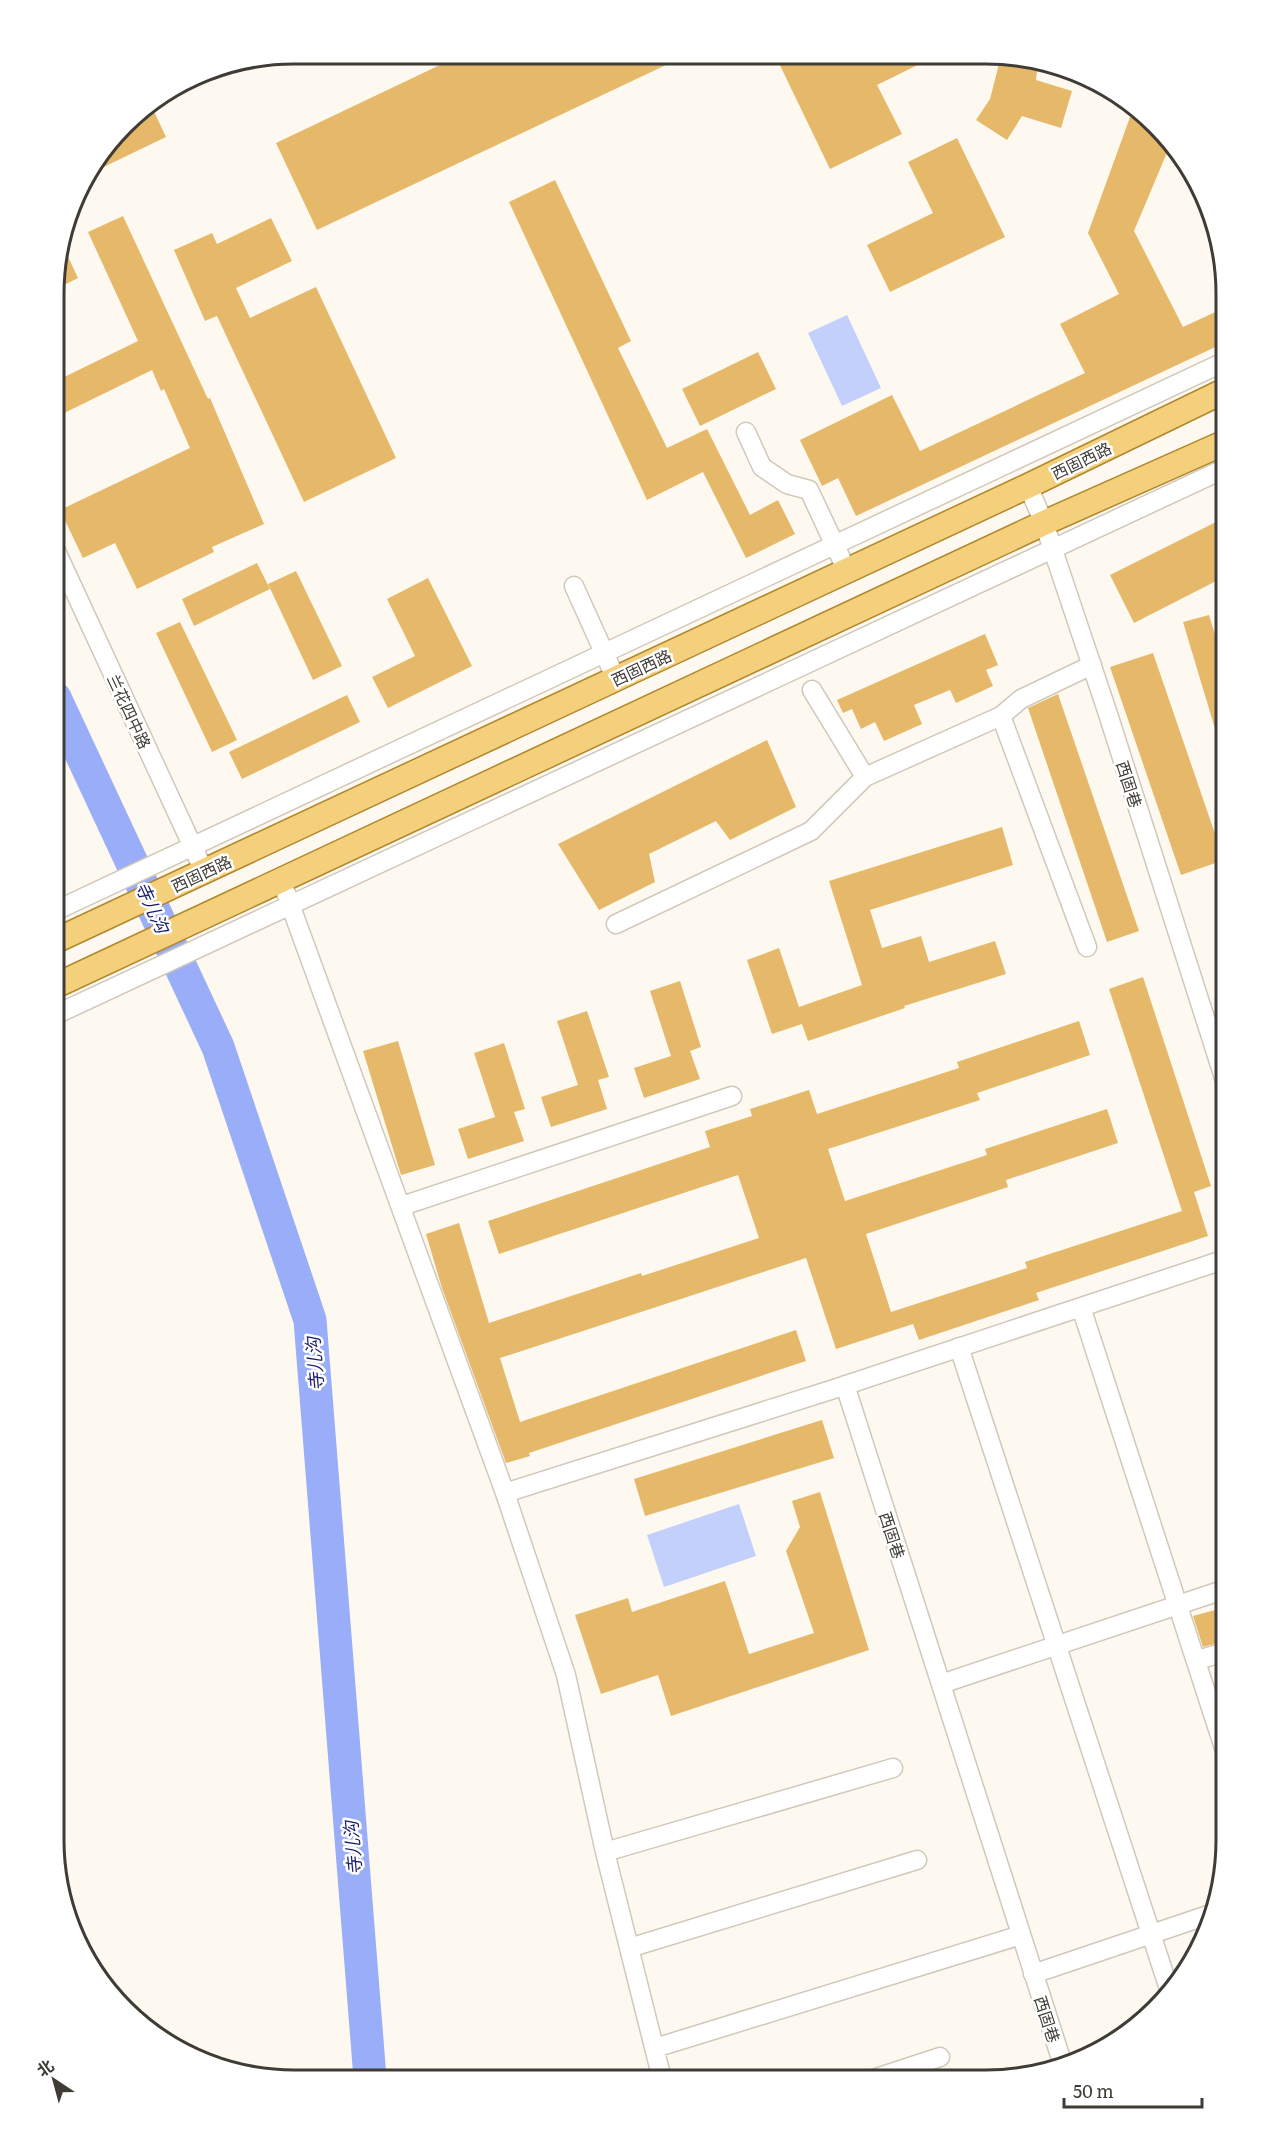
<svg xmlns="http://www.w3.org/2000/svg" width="1280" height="2134" font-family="Literata,'Noto Sans SC',serif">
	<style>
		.green { fill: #c3d0fb }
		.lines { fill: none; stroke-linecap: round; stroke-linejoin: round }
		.river { stroke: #99adf8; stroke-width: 33 }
		.building { fill: #e5b969 }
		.minor-casing { stroke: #d1c8ba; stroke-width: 21 }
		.major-casing { stroke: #b0872a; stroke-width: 27 }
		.minor { stroke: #fff; stroke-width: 18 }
		.major { stroke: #f4cf7c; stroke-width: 24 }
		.labels { text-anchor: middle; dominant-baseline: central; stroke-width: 5; stroke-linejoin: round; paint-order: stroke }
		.street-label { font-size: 16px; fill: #3f3c36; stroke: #fff }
		.water-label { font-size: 18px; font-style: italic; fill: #191c70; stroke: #fff }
		.rim { fill: none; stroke: #3f3c36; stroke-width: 3 }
	</style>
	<rect width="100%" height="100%" fill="#fef9f0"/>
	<path class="green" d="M847,315L881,388L842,406L808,333Z
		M739,1504L756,1556L664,1587L647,1535Z"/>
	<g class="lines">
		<path class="river" d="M55,698L218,1047L310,1320L370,2078"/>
	</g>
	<path class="building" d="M463,54L687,55L317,230L276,143Z
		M775,55L843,56H936L877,85L902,134L830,169Z
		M1001,56H1017L1038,62L1036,80L1072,91L1061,128L1022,116L1007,140L976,120L990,99Z
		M151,105L166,137L91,173L136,114Z
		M1134,106L1171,143L1134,231L1183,327L1226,307V342L856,516L838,478L822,486L800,440L892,395L920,451L1085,373L1060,324L1119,294L1088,233Z
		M957,138L1005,237L890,292L867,245L933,213L908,162Z
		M555,180L631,341L618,348L667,448L707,429L750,515L778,500L795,534L746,558L703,472L647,500L509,202Z
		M123,216L208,399L210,398L264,524L212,547L214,552L137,589L115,543L83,558L60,510L190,448L164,389L161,391L152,370L56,417V381L138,341L88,232Z
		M271,218L292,261L236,288L250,318L316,287L396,458L304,502L217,316L205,321L174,250L212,233L217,244Z
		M62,244L78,278L56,289V264Z
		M758,352L776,389L700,426L682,389Z
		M1226,517V576L1134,623L1110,575Z
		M257,563L270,589L194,626L182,599Z
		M296,571L342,666L313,680L268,584Z
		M428,578L472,666L388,708L372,677L415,656L387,599Z
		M1209,615L1226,670V751L1222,752L1183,622Z
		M180,622L237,740L212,752L156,633Z
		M985,634L998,665L986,670L993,686L956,703L950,690L914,705L922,724L884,741L875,722L861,729L852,709L843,713L837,700Z
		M1153,653L1224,860L1181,875L1110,667Z
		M1058,694L1139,931L1107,942L1028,708Z
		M347,695L360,722L242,779L229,752Z
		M767,740L796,807L730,840L716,821L649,854L655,882L599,910L558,844Z
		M1002,827L1013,865L870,910L882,948L921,936L929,962L995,941L1006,974L904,1006L905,1008L808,1041L802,1024L772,1034L747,960L779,948L799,1007L862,985L829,881Z
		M1143,977L1211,1186L1194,1192L1208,1236L1036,1293L1039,1300L919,1340L913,1324L836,1349L806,1258L500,1358L520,1422L796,1330L806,1361L529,1453L530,1456L506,1463L442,1288L426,1234L459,1223L489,1323L641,1273L642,1276L759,1238L738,1175L499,1254L488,1221L710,1147L705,1131L752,1116L750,1109L809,1090L817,1114L959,1068L957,1062L1079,1021L1090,1055L977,1093L980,1100L828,1149L845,1201L987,1155L985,1149L1107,1109L1118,1143L1006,1180L1008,1187L866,1234L891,1312L1027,1268L1025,1262L1182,1211L1109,989Z
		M680,981L701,1047L690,1051L700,1079L644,1098L634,1068L671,1056L650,991Z
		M587,1011L609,1077L598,1080L607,1109L551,1127L541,1097L578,1085L557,1021Z
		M398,1041L435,1165L401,1175L363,1051Z
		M504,1043L525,1109L514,1112L524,1141L468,1159L458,1129L495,1117L474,1053Z
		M822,1420L834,1458L645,1516L634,1479Z
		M820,1492L869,1650L671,1716L658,1675L601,1694L575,1615L628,1598L632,1612L725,1581L749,1654L814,1633L786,1551L800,1527L792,1501Z
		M1226,1607V1641L1203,1647L1193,1616Z"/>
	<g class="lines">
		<g class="minor-casing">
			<path id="minor" d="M746,432L762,467L787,484L809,490L847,571
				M1028,486L1044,523L1108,714L1226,1084
				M56,551L204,871
				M574,586L616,679
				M1001,716L1021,699L1092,665
				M865,777L1001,716L1087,947
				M286,893L505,1493L566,1675L605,1852L662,2079
				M55,911L1226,361
				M616,924L811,831L865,777L812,690
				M55,1015L1226,468
				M402,1206L732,1096
				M1081,1307L1225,1751
				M959,1347L1170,1992
				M845,1385L1063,2065
				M505,1493L834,1389L1226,1259
				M1197,1660L1226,1652
				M941,1684L1226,1589
				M605,1852L893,1768
				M629,1948L917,1860
				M1033,1974L1214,1913
				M655,2048L1021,1935
				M870,2080L940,2057"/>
		</g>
		<g class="major-casing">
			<path id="major" d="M55,941L1028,486L1226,390
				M55,986L1044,523L1226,442"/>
		</g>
		<use href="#minor" class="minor"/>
		<use href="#major" class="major"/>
	</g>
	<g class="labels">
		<g class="street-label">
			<text transform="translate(1081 460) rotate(-26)">西固西路</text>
			<text transform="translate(641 667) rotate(-25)">西固西路</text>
			<text transform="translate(130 711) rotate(65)">兰花四中路</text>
			<text transform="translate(1130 784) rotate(72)">西固巷</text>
			<text transform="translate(201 873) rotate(-25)">西固西路</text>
			<text transform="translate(893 1535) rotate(72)">西固巷</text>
			<text transform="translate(1048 2019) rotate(72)">西固巷</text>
		</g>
		<g class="water-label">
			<text transform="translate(153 907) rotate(65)">寺儿沟</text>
			<text transform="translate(314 1364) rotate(-95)">寺儿沟</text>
			<text transform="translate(352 1848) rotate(-95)">寺儿沟</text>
		</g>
	</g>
	<path d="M0 0H1280V2134H0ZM294 64H986A230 230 0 0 1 1216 294V1840A230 230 0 0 1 986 2070H294A230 230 0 0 1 64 1840V294A230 230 0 0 1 294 64Z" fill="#fff" fill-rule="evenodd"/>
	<path class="rim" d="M294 64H986A230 230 0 0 1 1216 294V1840A230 230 0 0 1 986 2070H294A230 230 0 0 1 64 1840V294A230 230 0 0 1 294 64Z"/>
	<g transform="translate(54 2080) rotate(324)" stroke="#ffffff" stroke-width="4.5" paint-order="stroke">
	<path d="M0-4.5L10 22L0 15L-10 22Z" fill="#3f3c36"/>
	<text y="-9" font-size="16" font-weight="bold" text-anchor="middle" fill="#3f3c36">北</text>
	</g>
	<path d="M1064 2098v9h138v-9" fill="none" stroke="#3f3c36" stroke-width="3"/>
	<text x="1073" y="2098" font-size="18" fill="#3f3c36" stroke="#ffffff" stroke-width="4.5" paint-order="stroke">50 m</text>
</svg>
